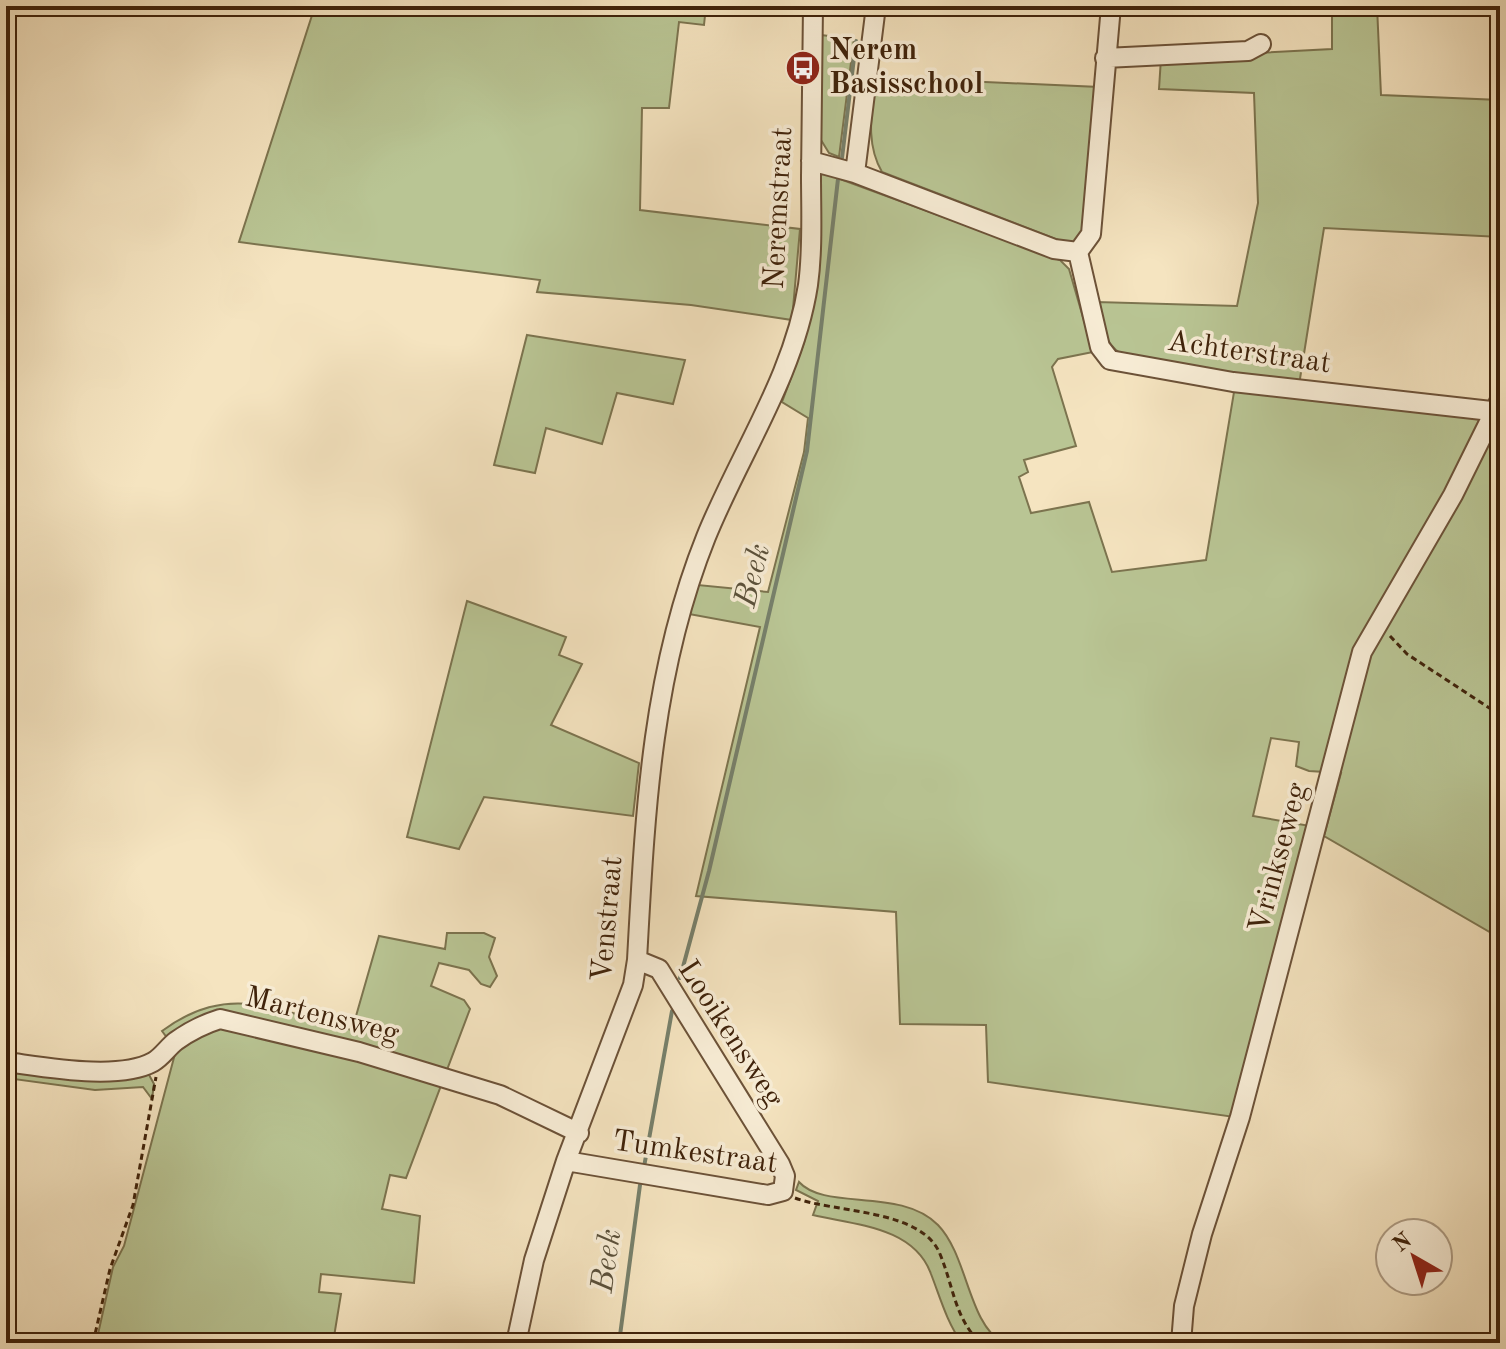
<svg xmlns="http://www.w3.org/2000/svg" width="1506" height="1349" font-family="'Old Standard TT',serif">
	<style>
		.green { fill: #b9c594; stroke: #7c744f; stroke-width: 2 }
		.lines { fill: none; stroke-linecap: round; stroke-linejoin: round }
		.stream { stroke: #77806b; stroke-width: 4 }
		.minor-casing { stroke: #6c5238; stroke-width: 22 }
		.path { stroke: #3f220a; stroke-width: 3; stroke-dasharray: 6 4; stroke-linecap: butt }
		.minor { stroke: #f8edd6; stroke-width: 18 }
		.labels { text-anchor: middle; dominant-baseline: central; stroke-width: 7; stroke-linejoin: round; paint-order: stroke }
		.poi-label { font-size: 30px; font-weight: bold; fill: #3f220a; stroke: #f8edd6; text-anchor: start }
		.street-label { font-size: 30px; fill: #3f220a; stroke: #f8edd6 }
		.water-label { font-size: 32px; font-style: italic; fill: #5b513b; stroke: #f8edd6 }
	</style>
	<rect width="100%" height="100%" fill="#f5e4c0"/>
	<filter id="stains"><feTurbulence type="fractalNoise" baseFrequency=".0025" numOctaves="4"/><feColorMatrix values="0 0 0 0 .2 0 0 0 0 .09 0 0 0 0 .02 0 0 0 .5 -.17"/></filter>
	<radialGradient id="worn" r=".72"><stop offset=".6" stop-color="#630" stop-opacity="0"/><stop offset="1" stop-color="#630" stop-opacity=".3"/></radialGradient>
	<path class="green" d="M315,6H706L704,25L679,22L669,108H642L640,210L800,229L792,320L691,305L537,292L540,280L239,242Z
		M1332,6H1377L1381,95L1500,100V237L1324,228L1299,385L1127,357C1103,346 1103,326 1097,302L1237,306L1258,203L1254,93L1159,89L1161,58L1332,49Z
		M821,35L854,39L839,157L829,153L821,140Z
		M875,77L1099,87L1084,231L1076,242L1061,241L882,172C865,143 872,110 875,77Z
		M821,172L1060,260L1069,269L1093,352L1058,359L1052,367L1076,446L1024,460L1028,472L1019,477L1031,513L1089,502L1112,572L1206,560L1235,386L1500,421V938L1324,836L1341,773L1309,771L1296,766L1299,742L1271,738L1253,816L1310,826L1234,1117L988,1082L986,1025L900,1024L896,912L696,896L760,627L689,614L698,585L768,592L804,452L808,418L782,402L804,343L813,297Z
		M527,335L685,360L673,404L617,393L602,444L546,428L535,473L494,465Z
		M467,601L566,637L559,655L582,664L551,725L639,763L633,816L484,797L459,849L407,837Z
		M447,933H484L495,938L489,957L497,976L490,987L481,984L469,970L439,963L431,986L464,1000L470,1009L406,1178L390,1175L382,1209L420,1216L414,1283L321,1274L319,1292L341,1294L333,1343H96L113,1267L124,1246L176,1050L162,1031C229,981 278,1011 352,1030L379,936L445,949Z
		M6,1069L148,1073L154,1084L152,1099L143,1087L95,1090L6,1078Z
		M799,1182C825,1211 901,1187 938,1225C968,1256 968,1323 1003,1343H962C947,1323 940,1297 931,1274C914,1227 856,1225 813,1215L818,1201L796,1190Z
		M626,1334L751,1343H625Z"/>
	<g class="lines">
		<path class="stream" d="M842,158L856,41
			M680,978L709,871L807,451L838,179
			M644,1167L672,1011
			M619,1343L640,1185"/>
		<g class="minor-casing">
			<path id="minor" d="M1105,58L1248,51L1261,44
				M811,161L855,173L1054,249L1078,252
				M855,173L876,6
				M1078,252L1100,347L1110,360L1233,382L1500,412
				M1078,252L1091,234L1111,6
				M6,1062C45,1067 118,1081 153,1062C162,1057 168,1047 176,1041C190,1031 204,1024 220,1019L359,1052L500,1095L579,1133
				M566,1161L768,1195L783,1191L785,1176L780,1164L659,969L637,960
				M516,1343L534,1260L566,1161L633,985L637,960C645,815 651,674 706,537C740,453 794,376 808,285C813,249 811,212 811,176C812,119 812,63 813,6
				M1181,1343L1184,1306L1202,1234L1240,1117L1362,652L1453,495L1500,400"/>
		</g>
		<path class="path" d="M1390,636L1407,654L1500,715
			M795,1198C835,1213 922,1209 940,1254C954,1288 954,1316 980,1343
			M93,1343L110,1269L133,1205L156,1077"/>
		<use href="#minor" class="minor"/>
	</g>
	<defs>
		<g id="bus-disc" transform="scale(1.8)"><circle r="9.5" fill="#8f2418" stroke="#f8edd6"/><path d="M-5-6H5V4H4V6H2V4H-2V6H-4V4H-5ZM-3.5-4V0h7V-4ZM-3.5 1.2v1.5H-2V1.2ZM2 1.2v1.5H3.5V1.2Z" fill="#fff"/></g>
	</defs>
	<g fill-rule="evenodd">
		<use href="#bus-disc" x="803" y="68"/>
	</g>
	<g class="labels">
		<g class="poi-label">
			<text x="829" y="51">Nerem<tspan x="829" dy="34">Basisschool</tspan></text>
		</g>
		<g class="street-label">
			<text transform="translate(779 208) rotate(-87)">Neremstraat</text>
			<text transform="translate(1249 353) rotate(8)">Achterstraat</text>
			<text transform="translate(1279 858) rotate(-75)">Vrinkseweg</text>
			<text transform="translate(608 919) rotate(-85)">Venstraat</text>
			<text transform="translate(322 1016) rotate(14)">Martensweg</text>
			<text transform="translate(730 1034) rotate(57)">Looikensweg</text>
			<text transform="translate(695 1153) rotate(8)">Tumkestraat</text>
		</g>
		<g class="water-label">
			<text transform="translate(754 576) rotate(-76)">Beek</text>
			<text transform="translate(608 1261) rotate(-82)">Beek</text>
		</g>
	</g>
	<rect width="1506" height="1349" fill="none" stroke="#f5e4c0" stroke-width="32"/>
	<rect x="8" y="8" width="1490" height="1333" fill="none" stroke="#3f220a" stroke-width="4"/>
	<rect x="16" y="16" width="1474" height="1317" fill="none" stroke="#3f220a" stroke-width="2"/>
	<g transform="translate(1414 1257) rotate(321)"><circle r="38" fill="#f8edd6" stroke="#ae9c84" stroke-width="2"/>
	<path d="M0-6L14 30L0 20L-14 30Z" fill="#8f2418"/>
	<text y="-12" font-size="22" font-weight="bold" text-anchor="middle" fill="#3f220a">N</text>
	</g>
	<rect width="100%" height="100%" filter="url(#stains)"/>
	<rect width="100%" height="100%" fill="url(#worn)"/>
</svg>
